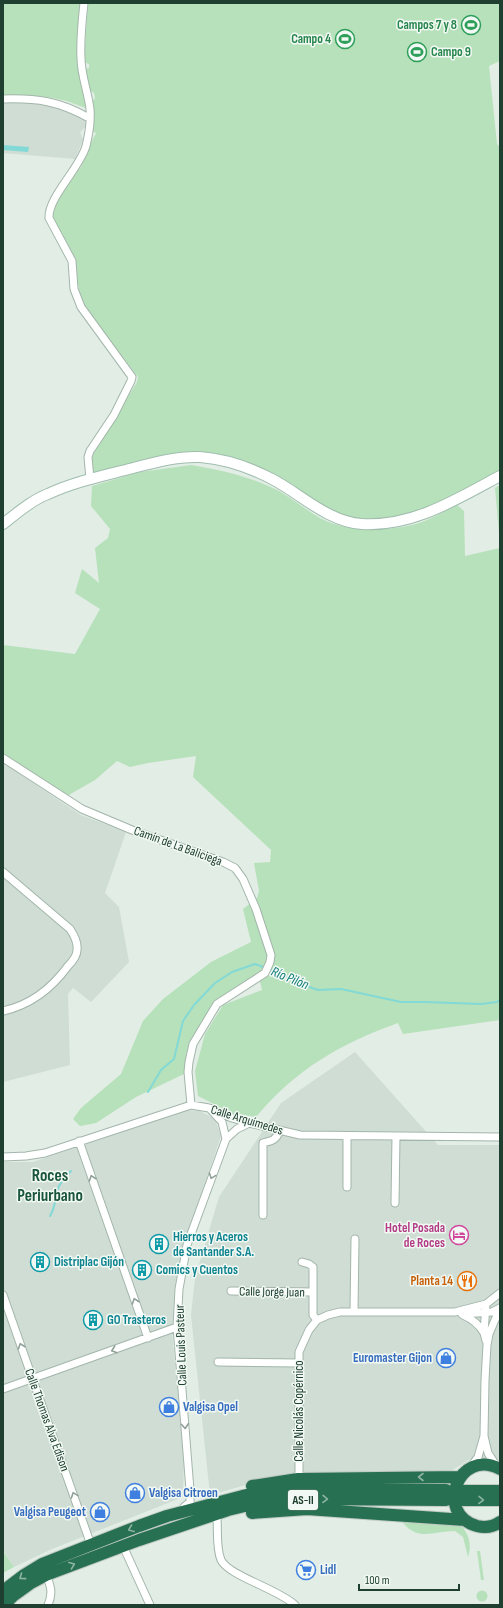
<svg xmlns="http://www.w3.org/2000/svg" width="503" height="1608" font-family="'Sofia Sans Condensed',sans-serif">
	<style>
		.built { fill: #cfddd4 }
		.green { fill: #b7e1ba }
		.water { fill: #82d9d5 }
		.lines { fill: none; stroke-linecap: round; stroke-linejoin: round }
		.stream { stroke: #82d9d5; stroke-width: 2 }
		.street-casing { stroke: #a3b6ab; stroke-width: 9 }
		.secondary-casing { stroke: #a0bdae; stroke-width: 12 }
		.highway-casing { stroke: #c0cac5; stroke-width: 14 }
		.street { stroke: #fff; stroke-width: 7 }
		.secondary { stroke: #fff; stroke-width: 10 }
		.highway { stroke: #277052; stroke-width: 12 }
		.oneway { stroke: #8fa098 }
		.oneway2 { stroke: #8cb4a3 }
		.labels { text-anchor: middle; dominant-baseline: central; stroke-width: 3; stroke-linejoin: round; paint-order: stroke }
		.shield { fill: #f2f9f4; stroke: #5e786b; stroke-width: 1 }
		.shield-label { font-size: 12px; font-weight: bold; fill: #1f4030 }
		.leisure-label { font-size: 13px; font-weight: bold; fill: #27864d; stroke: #f2f9f4; text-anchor: end }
		.street-label { font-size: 13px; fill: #1f4030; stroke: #f2f9f4 }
		.hotel-label { font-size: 13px; font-weight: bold; fill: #b23c85; stroke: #f2f9f4; text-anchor: end }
		.culture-label { font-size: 13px; font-weight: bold; fill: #0d838f; stroke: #f2f9f4; text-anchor: start }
		.food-label { font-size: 13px; font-weight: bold; fill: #c56008; stroke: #f2f9f4; text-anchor: end }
		.shop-label { font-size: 13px; font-weight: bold; fill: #366cbe; stroke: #f2f9f4; text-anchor: start }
		.water-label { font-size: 14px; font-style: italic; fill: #127d7a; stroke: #f2f9f4 }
		.district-label { font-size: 17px; font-weight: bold; fill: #18553a; stroke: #f2f9f4 }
	</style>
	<rect width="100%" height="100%" fill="#e1ede5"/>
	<path class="built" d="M3,102L28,103L50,105L65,108L79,117L85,121L86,126L80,132L83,140L75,159L3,153Z
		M3,763L81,815L126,832L105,893L119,907L129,962L91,1002L73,988L68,994L70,1065L3,1082Z
		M355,1052L438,1145H500V1460L470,1459L451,1471L253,1483L210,1495L191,1315L195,1278L219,1197L281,1103Z
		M187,1110L200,1111L215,1119L221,1136L184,1245L175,1286L172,1332L184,1456L183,1497L52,1549L14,1567L3,1550V1162H33Z"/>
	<path class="green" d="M3,3H81L87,106L86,108C78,106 70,101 62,100C43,95 23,95 3,96Z
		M88,3H500V61L489,66L497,144L500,147V471L444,501L398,518L365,520L351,518L336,513L307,496L204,454L92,474L91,462L94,453L137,382L138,377L81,301L73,255L55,223L52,216L55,205L77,169H80L83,163L82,161L96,133L91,130L92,102L95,98L94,93L89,90L85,69L89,68V64L84,62Z
		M191,465C222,470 251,477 279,491C293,499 306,510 320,518C348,533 392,532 422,522C434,518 446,510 457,505L464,511L465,556L500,548V1020L403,1034L398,1023C340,1044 296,1069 256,1117L232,1113L198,1096L195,1071L205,1034L223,1005L262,990L259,978L221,1001L186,1053L188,1072L136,1097L96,1123L80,1126L73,1119L81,1108L121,1074L143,1021L163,999L211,962L251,942L243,909L257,898L259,891L254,863L270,862L271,850L193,777L196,756L148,763L130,767L117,761L95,780L67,796L3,753V645L75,654L100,609L75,593L82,569L99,583L95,548L108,538L110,529L91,506L92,486L140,472Z
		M500,485V544L495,488Z
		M400,1519L461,1525C469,1535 472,1544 468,1557L463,1537L455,1531C432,1531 417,1543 400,1519Z
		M3,1551L14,1567L3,1573Z
		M477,1551H480L484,1580H481Z
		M476.5 1596a5.5 5.5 0 1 1 11 0a5.5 5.5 0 1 1-11 0Z"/>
	<path class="water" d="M3,145L29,147L28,152L3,150Z"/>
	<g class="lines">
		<path class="stream" d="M270,969L278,972L298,983L318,990L341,989L401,1002H425L481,1004L497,1002L500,1000
			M148,1092L161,1070L174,1059L183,1021L194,1005L215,983L232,972L255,964L266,968
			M50,1216C55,1208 55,1201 57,1192C59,1183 65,1177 71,1171"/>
		<g class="street-casing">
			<path id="street" d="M84,3C82,21 80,40 81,58C81,75 88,92 90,109C91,121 89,134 86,146C80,168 48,197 49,218L72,261L74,289L81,307L132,377L131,381L114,415L90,451L88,457L90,479
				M3,99C37,98 59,101 89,118
				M3,758L82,809L132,830L223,862L235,868L243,879L256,909L271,955L270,962L265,973L217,1004L193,1044L189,1062L188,1072L191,1105
				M3,872L70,929C74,935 78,943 77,950C77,956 72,962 68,966C52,988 30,1005 3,1011
				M347,1136V1187
				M226,1139L237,1129L249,1123
				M79,1141L148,1338
				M3,1157L26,1156L45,1153L191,1105L209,1108L232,1118L249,1123L300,1135L500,1137
				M395,1203L396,1136
				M263,1215V1143C271,1141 277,1140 279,1131
				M302,1262L309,1264L313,1267V1315L317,1320
				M231,1291L313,1292
				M3,1295L91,1545
				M354,1312L355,1239
				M462,1314L492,1312L500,1308
				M463,1315C472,1319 479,1324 484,1333
				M486,1341L484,1333L486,1304
				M218,1362L299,1363
				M3,1389L177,1327
				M497,1467L488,1453L484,1436L485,1380L487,1345L489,1334L500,1308
				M470,1468L478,1457L484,1436
				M298,1479L299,1472V1352L309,1330L317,1320L328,1315L340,1312H455L486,1304L500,1293
				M184,1507L190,1502V1490L177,1327L179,1289L187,1245L226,1139L222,1122L211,1110
				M217,1519C218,1532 216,1548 221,1560C229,1576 278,1589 295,1605
				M123,1546L150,1605
				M46,1575C51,1586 53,1594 48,1605"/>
		</g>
		<g class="secondary-casing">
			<path id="secondary" d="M3,524C17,513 32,500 48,494C74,482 102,476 129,469C152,463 176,456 200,457C226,459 249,467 272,479C301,494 328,522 362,524C413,527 457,499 500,476"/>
		</g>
		<g class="highway-casing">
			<path id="highway" d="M500,1469C458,1447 434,1514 477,1526C485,1528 493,1527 500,1522
				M252,1486L298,1479L460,1477
				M463,1491H500
				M463,1500H500
				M252,1513L307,1509L465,1520
				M3,1591L24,1575L42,1564L139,1526L167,1516L254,1493L310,1489L446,1490
				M4,1605L13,1596L31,1583L46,1575L139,1540L228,1510L253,1504L309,1499L446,1500"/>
		</g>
		<use href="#street" class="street"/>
		<use href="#secondary" class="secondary"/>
		<use href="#highway" class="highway"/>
	</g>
	<defs><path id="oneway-chevron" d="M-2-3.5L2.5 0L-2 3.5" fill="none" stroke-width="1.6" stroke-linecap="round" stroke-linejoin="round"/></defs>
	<g class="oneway">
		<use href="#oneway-chevron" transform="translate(212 1176) rotate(110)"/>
		<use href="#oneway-chevron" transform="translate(92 1178) rotate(-109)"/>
		<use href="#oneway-chevron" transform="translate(135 1301) rotate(-109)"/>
		<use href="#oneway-chevron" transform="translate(21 1346) rotate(-109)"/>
		<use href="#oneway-chevron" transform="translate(114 1350) rotate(161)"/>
		<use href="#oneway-chevron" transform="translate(185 1426) rotate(86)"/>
		<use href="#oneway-chevron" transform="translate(74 1495) rotate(-110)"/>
	</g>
	<g class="oneway2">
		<use href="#oneway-chevron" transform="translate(421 1477) rotate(180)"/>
		<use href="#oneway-chevron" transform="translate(325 1499) rotate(1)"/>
		<use href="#oneway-chevron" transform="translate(481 1500) rotate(1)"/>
		<use href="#oneway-chevron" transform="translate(131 1529) rotate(158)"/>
		<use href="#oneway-chevron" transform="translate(72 1565) rotate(-21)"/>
		<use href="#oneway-chevron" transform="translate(22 1577) rotate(144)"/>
	</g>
	<defs>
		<g id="stadium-ring" transform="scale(1)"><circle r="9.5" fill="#f2f9f4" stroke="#2e9e5b" stroke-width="1.5"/><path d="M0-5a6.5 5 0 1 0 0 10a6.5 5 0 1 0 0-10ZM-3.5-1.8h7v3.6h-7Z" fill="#2e9e5b"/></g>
		<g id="hotel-ring" transform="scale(1)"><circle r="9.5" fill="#f2f9f4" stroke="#d1479c" stroke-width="1.5"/><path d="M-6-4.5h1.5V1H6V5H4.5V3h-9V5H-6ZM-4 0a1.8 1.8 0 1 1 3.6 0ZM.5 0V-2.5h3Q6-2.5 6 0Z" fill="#d1479c"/></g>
		<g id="building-ring" transform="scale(1)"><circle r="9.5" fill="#f2f9f4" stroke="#0f9aa8" stroke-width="1.5"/><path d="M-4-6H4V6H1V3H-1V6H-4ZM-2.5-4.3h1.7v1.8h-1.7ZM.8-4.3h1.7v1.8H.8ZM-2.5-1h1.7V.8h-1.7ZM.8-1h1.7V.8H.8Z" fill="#0f9aa8"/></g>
		<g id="restaurant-ring" transform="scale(1)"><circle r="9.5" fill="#f2f9f4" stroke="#e8710a" stroke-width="1.5"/><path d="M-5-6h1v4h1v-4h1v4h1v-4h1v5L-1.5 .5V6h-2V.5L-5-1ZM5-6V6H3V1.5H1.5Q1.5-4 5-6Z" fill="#e8710a"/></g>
		<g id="shop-ring" transform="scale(1)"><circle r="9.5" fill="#f2f9f4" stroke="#3f7fe0" stroke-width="1.5"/><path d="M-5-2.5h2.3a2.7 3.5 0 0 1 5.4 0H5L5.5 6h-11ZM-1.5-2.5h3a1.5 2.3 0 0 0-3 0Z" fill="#3f7fe0"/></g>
		<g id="supermarket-ring" transform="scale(1)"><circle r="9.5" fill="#f2f9f4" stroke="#3f7fe0" stroke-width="1.5"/><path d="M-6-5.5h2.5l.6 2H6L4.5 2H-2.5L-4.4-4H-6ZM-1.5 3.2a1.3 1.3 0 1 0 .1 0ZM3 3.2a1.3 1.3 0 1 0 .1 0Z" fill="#3f7fe0"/></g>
	</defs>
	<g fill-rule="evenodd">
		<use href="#stadium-ring" x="471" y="25"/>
		<use href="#stadium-ring" x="345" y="39"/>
		<use href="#stadium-ring" x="417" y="52"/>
		<use href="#hotel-ring" x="459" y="1235"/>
		<use href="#building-ring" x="159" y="1244"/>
		<use href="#building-ring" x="40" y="1262"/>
		<use href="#building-ring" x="142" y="1270"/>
		<use href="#restaurant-ring" x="467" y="1281"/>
		<use href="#building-ring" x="93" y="1320"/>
		<use href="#shop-ring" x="446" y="1358"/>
		<use href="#shop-ring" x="169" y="1407"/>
		<use href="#shop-ring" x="135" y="1493"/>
		<use href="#shop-ring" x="100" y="1512"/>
		<use href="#supermarket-ring" x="306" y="1570"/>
	</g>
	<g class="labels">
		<rect class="shield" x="288" y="1490" width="30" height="20" rx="3"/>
		<g class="shield-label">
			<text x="303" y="1500">AS-II</text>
		</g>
		<g class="leisure-label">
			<text x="457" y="25">Campos 7 y 8</text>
			<text x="331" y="39">Campo 4</text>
			<text x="431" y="52" text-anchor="start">Campo 9</text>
		</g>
		<g class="street-label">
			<text transform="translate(178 846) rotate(20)">Camín de La Baliciega</text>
			<text transform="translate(247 1120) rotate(17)">Calle Arquímedes</text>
			<text transform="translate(272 1292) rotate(1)">Calle Jorge Juan</text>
			<text transform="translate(181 1345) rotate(-92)">Calle Louis Pasteur</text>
			<text transform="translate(299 1411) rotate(-90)">Calle Nicolás Copérnico</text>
			<text transform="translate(47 1420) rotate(70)">Calle Thomas Alva Edison</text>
		</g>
		<g class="hotel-label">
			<text x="445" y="1228">Hotel Posada<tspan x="445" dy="15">de Roces</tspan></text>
		</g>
		<g class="culture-label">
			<text x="173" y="1237">Hierros y Aceros<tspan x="173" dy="15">de Santander S.A.</tspan></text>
			<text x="54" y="1262">Distriplac Gijón</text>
			<text x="156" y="1270">Comics y Cuentos</text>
			<text x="107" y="1320">GO Trasteros</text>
		</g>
		<g class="food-label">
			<text x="453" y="1281">Planta 14</text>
		</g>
		<g class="shop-label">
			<text x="432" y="1358" text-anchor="end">Euromaster Gijon</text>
			<text x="183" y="1407">Valgisa Opel</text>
			<text x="149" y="1493">Valgisa Citroen</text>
			<text x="86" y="1512" text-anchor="end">Valgisa Peugeot</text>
			<text x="320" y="1570">Lidl</text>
		</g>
		<g class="water-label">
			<text transform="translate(290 978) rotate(22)">Río Pilón</text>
		</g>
		<g class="district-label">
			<text x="50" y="1176">Roces<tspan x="50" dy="20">Periurbano</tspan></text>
		</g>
	</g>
	<rect width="503" height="1608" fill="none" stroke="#1f4030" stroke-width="8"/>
	<path d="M359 1584v6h100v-6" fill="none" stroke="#1f4030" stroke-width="2"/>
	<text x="365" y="1584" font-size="12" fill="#1f4030" stroke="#f2f9f4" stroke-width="3" paint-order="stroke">100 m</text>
</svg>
